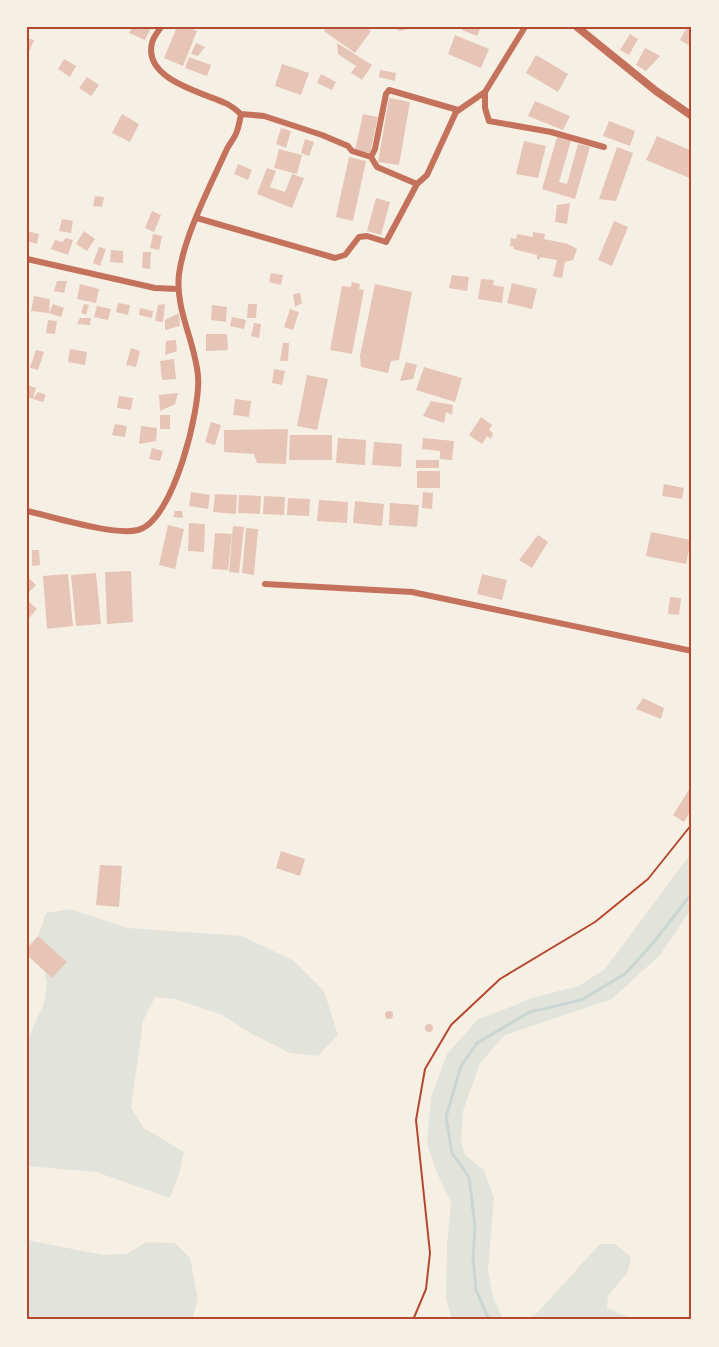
<svg xmlns="http://www.w3.org/2000/svg" width="719" height="1347" font-family="'Noto Serif',serif">
	<style>
		.green { fill: #e2e4dc }
		.lines { fill: none; stroke-linecap: round; stroke-linejoin: round }
		.stream { stroke: #c9d6d2; stroke-width: 3 }
		.building { fill: #e6c5b7 }
		.path { stroke: #b5482f; stroke-width: 2 }
		.minor { stroke: #c5725c; stroke-width: 6 }
		.tertiary { stroke: #c5725c; stroke-width: 8 }
		.neatline { fill: none; stroke: #b5482f; stroke-width: 2 }
	</style>
	<rect width="100%" height="100%" fill="#f6efe4"/>
	<path class="green" d="M692,852V908L660,955L612,999L505,1035L480,1063L463,1111L461,1142L465,1155L484,1170L494,1198L488,1270L493,1297L503,1319L506,1320H452L446,1298L447,1246L451,1202L437,1173L427,1143L431,1097L447,1054L477,1020L535,997L579,986L605,969Z
		M70,909L128,928L242,936L294,961L324,991L338,1035L318,1056L290,1053L252,1034L222,1015L175,999L155,997L143,1021L131,1108L144,1128L184,1152L180,1171L170,1198L96,1172L27,1166V1036L30,1034L44,1003L47,983L38,936L46,913Z
		M27,1240L103,1255L126,1254L147,1242L175,1243L190,1258L198,1299L193,1317L180,1320H27Z
		M600,1244H615L631,1257L628,1272L608,1296L607,1308L635,1320H526L537,1313Z"/>
	<g class="lines">
		<path class="stream" d="M489,1320L476,1290L473,1258L475,1227L469,1177L452,1153L446,1117L461,1066L477,1043L530,1012L581,1000L625,974L653,943L692,893"/>
	</g>
	<path class="building" d="M132,27H149L151,28L145,40L129,33Z
		M177,27H187L197,31L183,66L164,58Z
		M327,27H365L371,31L355,53L324,31Z
		M393,27H409V29L400,31Z
		M463,27H481L477,36L462,30Z
		M687,27H692V47L680,40Z
		M630,34L638,39L629,55L620,50Z
		M455,35L489,49L481,68L448,54Z
		M27,38L34,40L29,52L27,51Z
		M196,43L205,47L198,56L191,54Z
		M337,43L372,65L362,80L351,73L356,66L338,54Z
		M645,48L660,56L646,71L636,65Z
		M536,55L568,74L558,92L526,73Z
		M189,57L211,65L207,76L185,68Z
		M64,59L76,66L70,77L58,69Z
		M282,64L309,73L301,95L275,86Z
		M380,70L396,73L395,81L379,77Z
		M321,74L336,82L332,90L317,83Z
		M87,77L99,85L91,96L79,88Z
		M389,98L410,102L399,165L378,162Z
		M535,101L570,116L563,130L528,116Z
		M122,114L139,124L130,142L112,133Z
		M363,114L378,117L370,153L355,150Z
		M609,121L635,131L630,146L603,136Z
		M281,128L291,131L286,148L276,144Z
		M657,136L692,151V179L646,160Z
		M557,137L571,141L559,182L567,184L578,144L590,147L575,199L542,189Z
		M305,139L314,142L309,156L301,153Z
		M524,141L546,146L538,178L516,174Z
		M617,147L633,153L616,201L599,199Z
		M279,149L302,155L297,174L274,168Z
		M349,157L366,161L353,221L336,217Z
		M238,164L252,170L248,180L234,174Z
		M267,168L276,171L270,187L285,192L292,174L304,178L292,208L257,194Z
		M95,196L104,197L102,207L93,206Z
		M376,198L390,202L381,235L367,231Z
		M570,203L567,224L555,222L557,205Z
		M152,211L161,215L154,232L145,228Z
		M62,219L73,221L71,233L59,231Z
		M614,221L628,227L612,266L598,260Z
		M27,231L39,234L37,244L27,241Z
		M84,231L95,239L87,251L76,244Z
		M533,232L545,234L544,239L568,244L577,249L573,260L565,262L562,278L553,276L557,260L540,257V260L537,259V255L513,249L514,246L510,247L511,238L516,239L517,234L533,237Z
		M153,234L162,236L159,250L150,248Z
		M66,238L73,240L68,255L51,249L55,240L62,242Z
		M99,247L106,249L100,266L93,263Z
		M111,250L123,251V263L110,262Z
		M143,252H151L150,269L142,268Z
		M271,273L283,275L281,285L269,282Z
		M452,275L469,277L467,291L449,288Z
		M481,279L494,280L493,285L504,287L502,303L478,299Z
		M57,281H67L64,293L54,291Z
		M352,282L360,284L359,289L364,290L352,354L330,350L342,286L351,287Z
		M512,283L537,289L532,309L507,303Z
		M80,284L99,289L96,303L77,299Z
		M375,284L412,292L399,360L391,361L388,373L361,367L360,356Z
		M300,293L302,303L295,307L293,294Z
		M34,296L50,299L49,313L31,311Z
		M118,303L130,305L128,315L116,312Z
		M53,304L64,308L61,317L49,313Z
		M84,304L89,305L86,315L81,313Z
		M165,304L163,322L155,321L158,305Z
		M248,304H257L256,318H247Z
		M212,305L227,307L226,322L211,320Z
		M97,306L111,309L108,320L94,317Z
		M140,308L153,311L152,318L139,315Z
		M290,309L299,312L293,330L284,327Z
		M179,313L180,326L165,330V320Z
		M232,317L246,320L244,329L230,326Z
		M80,318H91L90,325L77,324Z
		M48,320L57,321L55,334L46,333Z
		M254,323L261,324L259,338L251,336Z
		M206,334H227L228,350L206,351Z
		M176,340L177,351L165,355L166,341Z
		M283,343H289L288,361H280Z
		M131,348L140,351L136,367L126,365Z
		M70,349L87,352L85,365L68,362Z
		M36,350L44,352L38,370L30,368Z
		M174,359L176,379L162,380L160,361Z
		M406,362L417,365L413,379L400,381Z
		M424,367L462,378L455,402L416,390Z
		M274,369L285,371L282,385L272,383Z
		M307,375L328,379L317,430L297,426Z
		M27,385L36,388L33,399L27,397Z
		M38,392L46,395L43,402L33,399Z
		M178,393L175,404L160,411L159,395Z
		M119,396L133,398L131,410L117,408Z
		M235,399L251,401L249,417L233,415Z
		M431,401L453,405L452,415L446,412L444,423L423,416Z
		M160,415H170V429H160Z
		M481,417L492,425L489,430L493,433L491,439L487,436L482,444L469,435Z
		M211,422L221,425L215,445L205,442Z
		M115,424L127,426L125,437L112,435Z
		M141,426L157,428L156,441L139,444Z
		M288,429L286,464L257,463L254,454L224,452V430Z
		M290,435H332V460H289Z
		M338,438L366,440L365,465L336,463Z
		M423,438L454,441L452,460L440,459V451L422,449Z
		M374,442L402,444L401,467L372,465Z
		M152,448L163,451L160,461L149,459Z
		M416,460H439V468H416Z
		M417,471H440V488H417Z
		M664,484L684,488L682,499L662,496Z
		M191,492L210,495L208,509L189,506Z
		M423,492L433,493L432,509L422,508Z
		M215,494L237,495L236,514L213,512Z
		M239,495L261,496L260,514L238,513Z
		M264,496L285,497L284,515L263,514Z
		M288,498L310,499L309,516L287,515Z
		M319,500L348,502L347,523L317,521Z
		M355,501L384,504L382,526L353,523Z
		M390,503L419,505L417,527L389,525Z
		M175,511H182L183,518L173,517Z
		M189,523L205,524L204,552L188,551Z
		M168,525L184,529L175,569L159,565Z
		M233,526L244,527L239,573L229,572Z
		M246,528L258,529L254,575L242,573Z
		M651,532L691,540L686,564L646,556Z
		M215,533L232,534L228,570L212,569Z
		M538,535L548,542L532,568L519,560Z
		M32,550H39L40,565L32,566Z
		M131,571L133,622L107,624L105,572Z
		M96,573L101,624L76,626L71,575Z
		M68,574L73,626L47,629L43,576Z
		M482,574L507,580L502,600L477,594Z
		M27,576L36,585L27,594Z
		M670,597L681,598L679,615L668,614Z
		M28,601L37,609L27,620V602Z
		M643,698L664,708L661,719L636,709Z
		M692,785V809L684,822L673,815Z
		M281,851L305,859L300,876L276,868Z
		M100,865L122,866L119,907L96,905Z
		M38,936L67,962L52,978L27,955V948Z
		M385 1015a4 4 0 1 1 8 0a4 4 0 1 1-8 0Z
		M425 1028a4 4 0 1 1 8 0a4 4 0 1 1-8 0Z"/>
	<g class="lines">
		<path class="path" d="M413,1320L426,1289L430,1253L416,1120L425,1069L451,1025L500,979L595,922L648,879L692,824"/>
		<path class="minor" d="M485,92V108L489,121L551,132L604,147
			M241,114L264,116L322,135L348,146L352,151L371,157L377,167L417,184
			M371,157L375,149L386,94L389,90L458,110
			M197,218L335,258L345,255L359,237L367,236L386,242L417,184L427,175L456,112L485,92L525,27
			M27,259L155,288L178,289
			M27,511C54,517 114,536 138,530C173,522 201,408 198,376C195,341 175,310 179,274C184,236 210,186 226,151C229,144 235,138 237,131C239,126 240,119 241,114C236,110 231,105 225,103C201,92 143,79 152,43C153,37 158,32 161,27
			M265,584L412,592L692,651"/>
		<path class="tertiary" d="M577,27L656,91L692,116"/>
	</g>
	<rect width="719" height="1347" fill="none" stroke="#f6efe4" stroke-width="57"/>
	<rect x="28" y="28" width="662" height="1290" class="neatline"/>
</svg>
